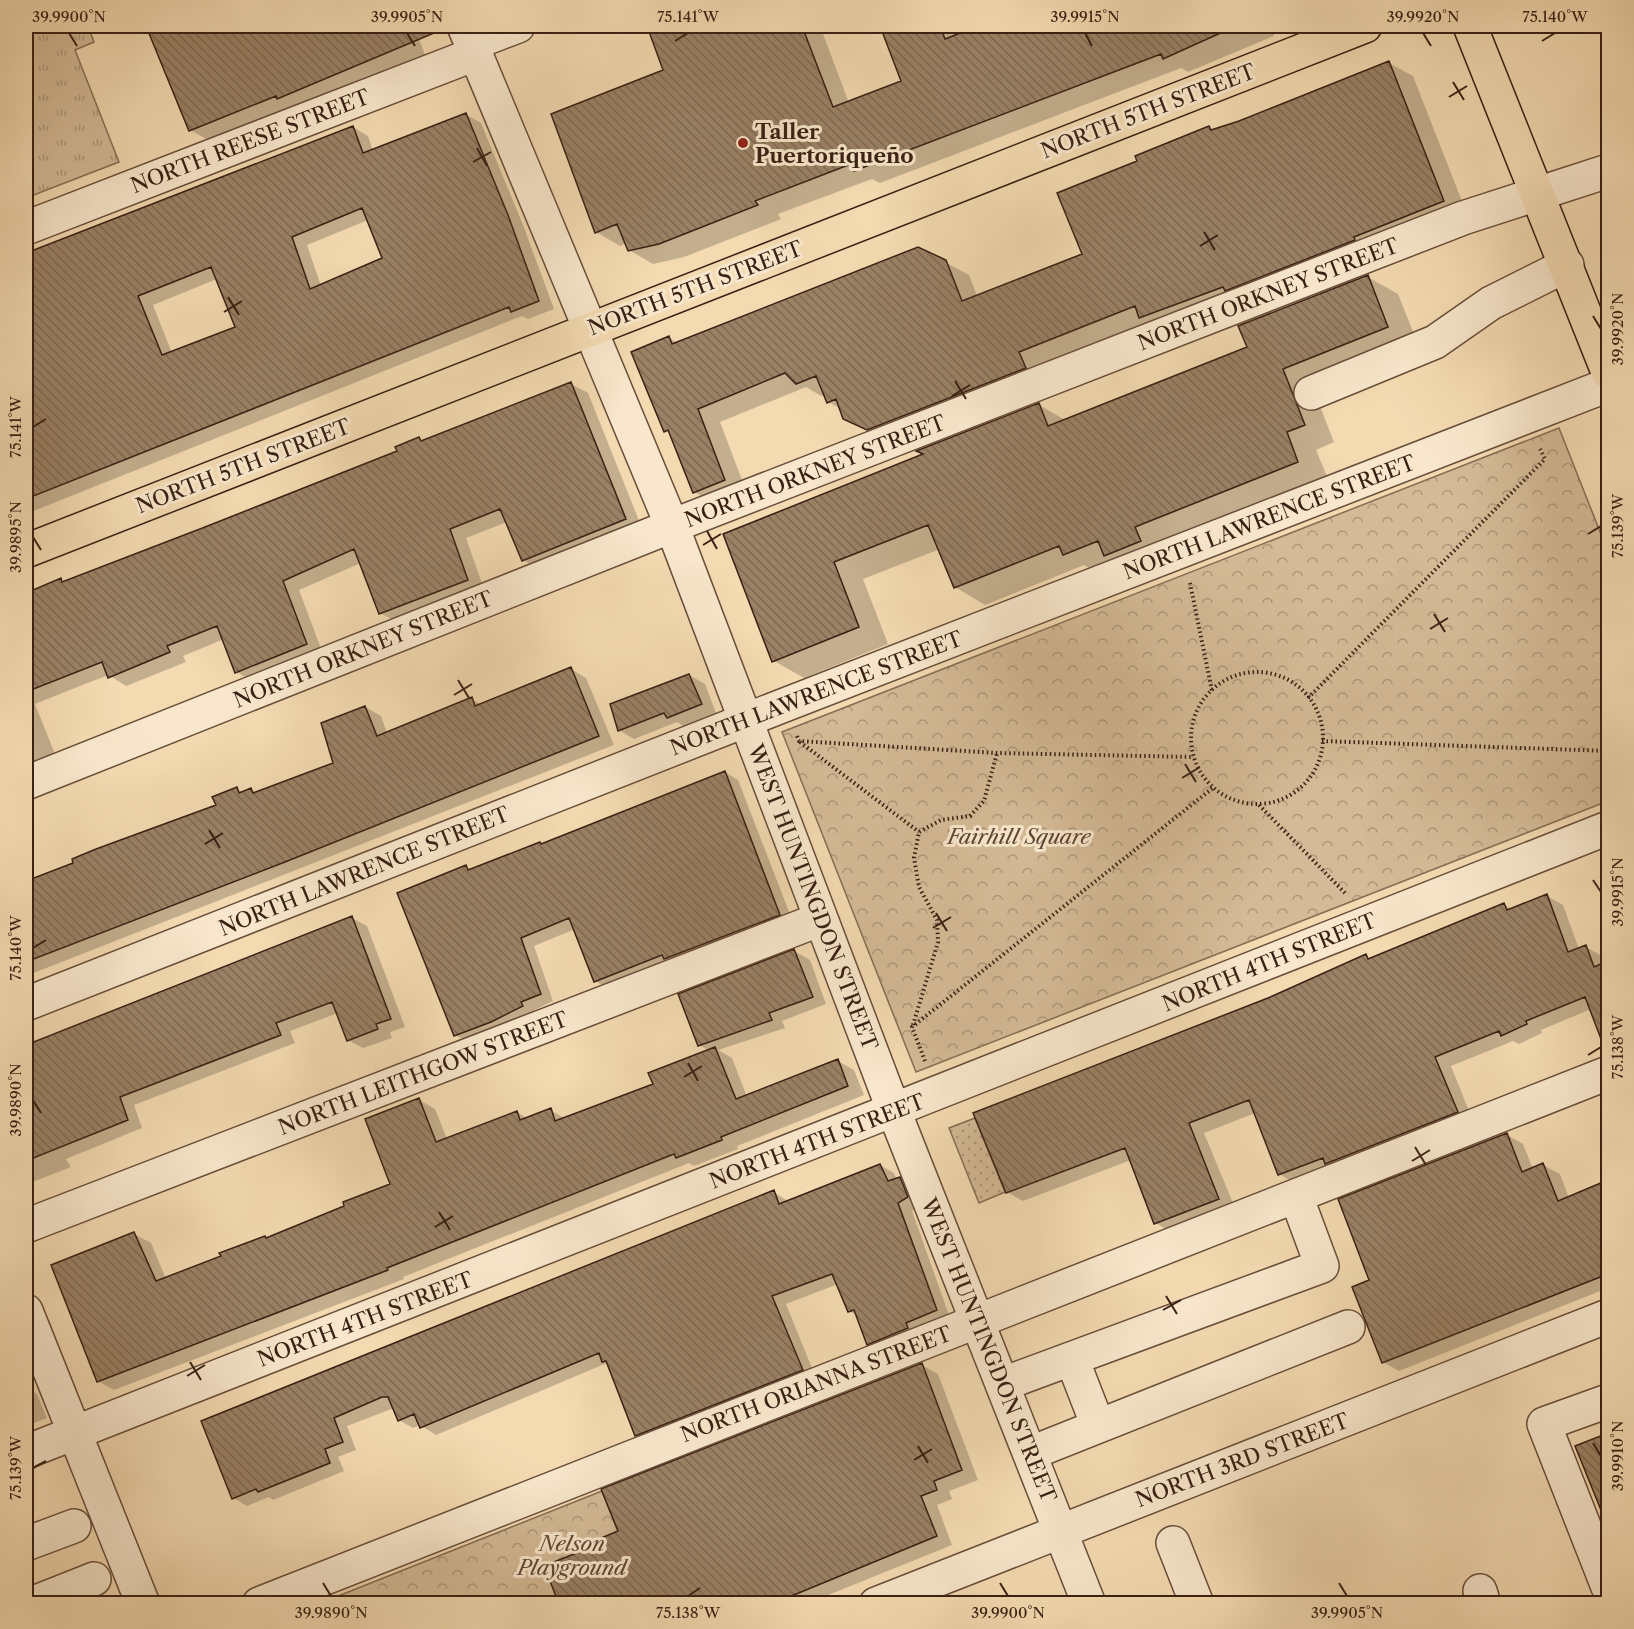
<svg xmlns="http://www.w3.org/2000/svg" width="1634" height="1629" font-family="'Libre Caslon Text',serif">
	<style>
		.grass { fill: url(#grass-tufts); stroke: #866d54; stroke-width: 1.5 }
		.park { fill: url(#park-crowns); stroke: #866d54; stroke-width: 1.5 }
		.garden { fill: url(#garden-dots); stroke: #866d54; stroke-width: 1.5 }
		.shadow { fill: #0003; fill-rule: evenodd }
		.building { fill: url(#building-back-hatch); stroke: #392013; stroke-width: 1.5; fill-rule: evenodd }
		.lines { fill: none; stroke-linecap: round; stroke-linejoin: round }
		.minor-casing { stroke: #684e3a; stroke-width: 36 }
		.major-casing { stroke: #392013; stroke-width: 36 }
		.path { stroke: #392013; stroke-width: 4; stroke-dasharray: 1.5 3; stroke-linecap: butt }
		.minor { stroke: #f8e7cc; stroke-width: 33 }
		.major { stroke: #f4dab1; stroke-width: 33 }
		.ticks { fill: none; stroke: #392013; stroke-width: 2 }
		.poi-dot { fill: #8f2418; stroke: #f8e7cc; stroke-width: 2 }
		.labels { text-anchor: middle; dominant-baseline: central; stroke-width: 6; stroke-linejoin: round; paint-order: stroke }
		.street-label { font-size: 21px; fill: #392013; stroke: #f8e7cc }
		.poi-label { font-size: 21px; font-weight: bold; fill: #392013; stroke: #f8e7cc; text-anchor: start }
		.park-label { font-size: 21px; font-style: italic; fill: #604634; stroke: #f8e7cc }
		.neatline { fill: none; stroke: #392013; stroke-width: 2 }
		.ticks-label { font-size: 15px; text-anchor: middle; fill: #392013 }
	</style>
	<defs>
		<pattern id="grass-tufts" width="24" height="20" patternUnits="userSpaceOnUse" patternTransform="scale(1.5)"><rect width="24" height="20" fill="#d4ba96"/><path d="M3 7l-1-3M5 7V3M7 7l1-3M15 17l-1-3M17 17v-4M19 17l1-3" fill="none" stroke="#ad9779"/></pattern>
		<pattern id="park-crowns" width="20" height="18" patternUnits="userSpaceOnUse" patternTransform="scale(1.5)"><rect width="20" height="18" fill="#d4ba96"/><path d="M2 6a3 3 0 1 1 6 0M12 15a3 3 0 1 1 6 0" fill="none" stroke="#ad9779"/></pattern>
		<pattern id="garden-dots" width="8" height="8" patternUnits="userSpaceOnUse" patternTransform="scale(1.5)"><rect width="8" height="8" fill="#d4ba96"/><path d="M2 2h.1M6 6h.1" fill="none" stroke="#ad9779" stroke-width="1.8" stroke-linecap="round"/></pattern>
		<pattern id="building-back-hatch" width="6" height="6" patternUnits="userSpaceOnUse" patternTransform="scale(1.5)"><rect width="6" height="6" fill="#9a8165"/><path d="M-1 5l2 2M0 0l6 6M5-1l2 2" fill="none" stroke="#7f6952"/></pattern>
	</defs>
	<rect width="100%" height="100%" fill="#f4dab1"/>
	<filter id="stains"><feTurbulence type="fractalNoise" baseFrequency=".00333" numOctaves="4"/><feColorMatrix values="0 0 0 0 .2 0 0 0 0 .09 0 0 0 0 .02 0 0 0 .5 -.17"/></filter>
	<radialGradient id="worn" r=".72"><stop offset=".6" stop-color="#630" stop-opacity="0"/><stop offset="1" stop-color="#630" stop-opacity=".3"/></radialGradient>
	<path class="grass" d="M26,26H88L94,42L75,50L119,162L26,198Z"/>
	<path class="park" d="M1559,428L1608,552V801L916,1072L782,732Z
		M602,1491L646,1603L318,1604Z"/>
	<path class="garden" d="M975,1118L1005,1192L979,1203L949,1128Z"/>
	<path class="shadow" d="M147,26H414L425,55L296,109L292,106L208,140L190,130Z
		M648,26H820L849,103L903,82L882,26H958L961,34L982,26H1285L1274,30V36L1188,72L1181,68L880,183L872,179L778,214L781,219L684,257L653,264L629,250L626,243L620,246L596,232L665,71Z
		M1389,63L1413,76L1467,214L892,442L844,418L841,409L828,402L825,395L821,396L806,387L720,422L747,493L717,505L694,492L672,434L665,430L669,338L678,343L945,262L969,275L977,296L1084,254L1139,162L1209,128L1214,131Z
		M465,114L481,123L523,225L554,309L528,319L522,316L26,514V255L353,127L368,136L373,151ZM368,220L384,259L321,286L307,245ZM217,279L237,328L172,353L153,305Z
		M1368,277L1398,294L1418,344L1312,386L1334,442L1316,450L1328,479L1094,571L1084,565L985,605L955,587L940,549L863,579L888,644L804,678L774,661L725,535L925,455L1039,405L1067,421L1249,348Z
		M571,384L588,393L642,528L540,570L523,560L507,522L466,538L484,589L397,622L380,613L361,563L299,590L323,654L253,682L237,672L224,639L183,656L186,662L126,686L109,675L90,682L35,704L57,759L26,771V599L399,452L419,439L424,442Z
		M571,669L586,678L614,745L26,976V883L218,806L237,789L244,793L251,790L257,793L335,764L365,707L381,716L387,733L471,699L482,705Z
		M689,675L705,684L716,713L683,726L677,722L634,739L619,730Z
		M725,772L738,780L793,922L608,988L595,981L575,929L534,946L553,1001L534,1010L536,1014L469,1043L455,1035L466,867L472,870L540,843L543,845Z
		M1547,896L1563,905L1579,949L1586,947L1602,956L1605,965L1608,963V1054L1591,1009L1541,1030L1542,1033L1519,1044L1513,1041L1451,1066L1473,1121L1295,1183L1279,1174L1255,1113L1204,1133L1235,1208L1172,1233L1156,1223L1131,1160L1023,1201L1007,1192L1269,999L1366,956L1371,959L1504,905L1512,909Z
		M352,918L367,926L405,1027L390,1032L392,1038L363,1048L348,1040L338,1013L290,1031L295,1043L134,1105L142,1128L66,1159L71,1167L30,1183L26,1181V1047Z
		M796,952L810,960L826,1004L782,1021L785,1028L718,1050L732,1058L747,1097L838,1061L854,1070L864,1095L737,1146L738,1149L694,1166L689,1163L403,1277L404,1279L114,1390L98,1381L134,1234L151,1243L166,1279L346,1207L392,1184L419,1100L435,1109L447,1139L517,1112L528,1119L550,1110L566,1119L654,1085L710,1051L699,1045L680,995Z
		M1608,1094V1113L1602,1097Z
		M1507,1135L1523,1144L1533,1169L1543,1165L1560,1174L1569,1198L1608,1180V1288L1399,1371L1383,1362L1371,1281Z
		M880,1165L894,1173L897,1180L914,1187L921,1205L912,1211L950,1318L882,1352L868,1344L858,1316L849,1311L838,1284L786,1304L816,1378L650,1443L636,1435L607,1363L436,1435L420,1425L413,1428L399,1420L394,1408L347,1426L356,1450L338,1457L344,1471L273,1500L269,1497L247,1506L233,1498L203,1422L774,1192L789,1202Z
		M922,1365L938,1374L978,1480L949,1491L952,1499L937,1505L952,1545L806,1604H561L591,1549Z
		M26,1382L28,1388L37,1394L47,1418L26,1426Z
		M1608,1434V1525L1577,1447Z"/>
	<path class="building" d="M146,26H446V28L277,99L276,96L189,131Z
		M647,26H802L833,107L901,81L880,26H940L945,39L978,26H1236L1163,59L1161,54L854,171L851,164L755,201L758,205L659,244L628,251L617,224L595,233L551,114L663,70Z
		M1389,61L1444,201L1354,237L1355,240L1225,291L1223,287L1139,318L1135,306L1019,352L1026,368L867,430L843,419L836,399L827,403L816,376L796,384L785,373L698,409L725,480L693,493L668,430L664,432L631,352L669,336L672,344L918,247L946,260L962,301L1082,254L1057,193L1137,161L1135,156L1209,126L1211,130L1239,121Z
		M466,113L508,215L539,301L511,312L509,307L26,499V253L353,126L363,153ZM362,208L382,258L310,289L292,237ZM211,267L235,327L162,355L138,296Z
		M1368,275L1388,327L1283,369L1305,425L1287,432L1298,462L1135,527L1141,541L1104,556L1098,541L1063,555L1059,546L954,588L928,525L834,562L859,627L772,662L723,534L923,454L916,451L1039,403L1048,426L1247,347L1238,326Z
		M571,382L626,519L522,561L500,509L450,529L468,580L379,614L354,549L283,581L307,644L235,673L217,626L167,646L170,652L108,678L102,662L26,692V593L61,578L62,582L205,527L397,451L395,447L419,437L421,441Z
		M571,667L599,736L285,862L26,962V881L73,863L72,859L96,849L216,805L212,797L237,787L239,793L251,788L253,793L333,763L321,723L365,706L377,736L472,697L475,706Z
		M689,674L702,704L667,718L664,713L618,731L610,704Z
		M725,771L780,915L664,959L662,955L594,982L569,918L521,938L541,994L521,1002L523,1006L491,1022L454,1036L397,893L466,865L468,870L540,842L541,844Z
		M1547,894L1568,952L1586,945L1594,967L1608,961V1052H1606L1585,997L1526,1021L1527,1024L1501,1036L1499,1031L1435,1057L1458,1112L1325,1164L1323,1158L1278,1175L1249,1100L1189,1123L1219,1199L1154,1224L1125,1148L1006,1193L973,1113L1268,998L1366,954L1368,959L1504,903L1507,910Z
		M352,916L391,1019L376,1024L378,1029L347,1041L332,1002L276,1023L281,1035L120,1097L128,1120L26,1161V1045Z
		M794,949L813,997L769,1013L772,1020L698,1046L678,994Z
		M715,1047L736,1099L838,1059L848,1086L721,1137L722,1140L676,1158L674,1154L387,1268L388,1270L97,1382L51,1265L134,1232L156,1281L221,1256L219,1253L265,1236L266,1238L344,1206L343,1202L390,1184L365,1119L419,1098L436,1142L517,1111L520,1120L551,1108L555,1121L653,1084L648,1073Z
		M1507,1133L1522,1172L1543,1163L1558,1201L1608,1180V1274L1382,1363L1352,1287L1369,1280L1338,1199Z
		M880,1164L888,1181L900,1177L908,1197L898,1203L937,1310L906,1323L908,1328L867,1345L854,1310L848,1312L832,1274L772,1296L803,1370L635,1436L606,1361L602,1362L599,1353L420,1428L414,1414L398,1421L388,1397H382L334,1418L343,1442L325,1449L330,1463L258,1492L256,1489L232,1499L201,1421L774,1190L779,1204Z
		M922,1363L962,1470L934,1481L937,1490L921,1496L937,1536L772,1604H559L544,1566L589,1548L587,1544L618,1531L601,1489Z
		M1608,1433V1525H1607L1575,1446Z"/>
	<g class="lines">
		<g class="minor-casing">
			<path id="minor" d="M464,26L672,526L894,1111L1089,1604
				M471,44L518,26
				M26,228L475,54
				M1311,393L1435,342L1491,303L1567,265
				M26,783L672,526L1463,218L1608,171
				M26,1004L782,706L1608,385
				M26,1226L821,919
				M26,1311L143,1604
				M1072,1359L1098,1426
				M1003,1384L1322,1266L1296,1196
				M1608,1401L1544,1424L1608,1587
				M26,1452L1608,828
				M1031,1453L1348,1327
				M1173,1543L1197,1604
				M26,1544L74,1526
				M1480,1591L1484,1604
				M31,1604L94,1579
				M259,1604L1608,1073
				M876,1604L1608,1316"/>
		</g>
		<g class="major-casing">
			<path id="major" d="M1470,26L1608,372
				M26,551L1365,26"/>
		</g>
		<path class="path" d="M1190,583L1212,691
			M1191 738a66 66 0 1 1 132 0a66 66 0 1 1-132 0Z
			M1308,698L1545,459L1540,449
			M797,736L799,741L997,753L1194,757
			M1322,741L1608,751
			M800,742L919,832
			M1259,805L1346,894
			M913,1025L938,942L937,920L919,887L914,858L919,832L941,820L970,816L984,801L997,753
			M925,1061L912,1027L1214,787"/>
		<use href="#minor" class="minor"/>
		<use href="#major" class="major"/>
	</g>
	<path class="ticks" d="M69,33L77,46M407,33L415,46M1085,33L1092,46M1423,33L1431,46M675,41L688,33M1542,41L1555,33M1453,82L1464,100M1449,97L1467,86M477,148L487,166M473,162L491,152M1204,232L1215,250M1200,246L1218,235M228,297L239,315M224,312L242,301M1593,316L1601,329M955,381L966,399M952,396L970,385M33,427L46,419M707,531L717,549M1588,534L1601,526M33,537L41,550M703,545L721,534M1434,614L1445,632M1430,629L1448,618M458,680L469,698M454,695L472,684M1185,764L1196,782M1182,778L1200,767M209,830L220,848M205,844L223,833M1593,880L1601,892M936,913L947,931M933,928L951,917M33,948L46,940M1588,1055L1601,1047M688,1063L698,1081M684,1077L702,1066M33,1100L41,1113M1415,1147L1426,1165M1412,1161L1430,1150M439,1212L450,1230M435,1227L453,1216M1166,1296L1177,1314M1163,1310L1181,1300M190,1362L201,1380M187,1376L205,1365M1593,1443L1601,1456M918,1446L928,1463M914,1460L932,1449M33,1468L46,1461M323,1583L331,1596M1000,1583L1008,1596M1339,1583L1347,1596M688,1596L700,1588"/>
	<circle class="poi-dot" cx="743" cy="143" r="6"/>
	<g class="labels">
		<g class="street-label">
			<text transform="translate(1148 111) rotate(-21)">NORTH 5TH STREET</text>
			<text transform="translate(250 141) rotate(-21)">NORTH REESE STREET</text>
			<text transform="translate(695 288) rotate(-21)">NORTH 5TH STREET</text>
			<text transform="translate(1268 294) rotate(-21)">NORTH ORKNEY STREET</text>
			<text transform="translate(243 466) rotate(-21)">NORTH 5TH STREET</text>
			<text transform="translate(815 471) rotate(-21)">NORTH ORKNEY STREET</text>
			<text transform="translate(1269 517) rotate(-21)">NORTH LAWRENCE STREET</text>
			<text transform="translate(363 649) rotate(-22)">NORTH ORKNEY STREET</text>
			<text transform="translate(816 693) rotate(-21)">NORTH LAWRENCE STREET</text>
			<text transform="translate(364 871) rotate(-22)">NORTH LAWRENCE STREET</text>
			<text transform="translate(813 897) rotate(69)">WEST HUNTINGDON STREET</text>
			<text transform="translate(1269 962) rotate(-22)">NORTH 4TH STREET</text>
			<text transform="translate(423 1073) rotate(-21)">NORTH LEITHGOW STREET</text>
			<text transform="translate(817 1141) rotate(-21)">NORTH 4TH STREET</text>
			<text transform="translate(365 1319) rotate(-21)">NORTH 4TH STREET</text>
			<text transform="translate(989 1350) rotate(68)">WEST HUNTINGDON STREET</text>
			<text transform="translate(816 1384) rotate(-21)">NORTH ORIANNA STREET</text>
			<text transform="translate(1242 1460) rotate(-21)">NORTH 3RD STREET</text>
		</g>
		<g class="poi-label">
			<text x="755" y="131">Taller<tspan x="755" dy="24">Puertoriqueño</tspan></text>
		</g>
		<g class="park-label">
			<text x="1019" y="836">Fairhill Square</text>
			<text x="572" y="1543">Nelson<tspan x="572" dy="24">Playground</tspan></text>
		</g>
	</g>
	<rect width="1634" height="1629" fill="none" stroke="#f4dab1" stroke-width="66"/>
	<rect x="33" y="33" width="1568" height="1563" class="neatline"/>
	<g class="ticks-label">
		<text x="69" y="22">39.9900°N</text>
		<text x="407" y="22">39.9905°N</text>
		<text x="688" y="22">75.141°W</text>
		<text x="1085" y="22">39.9915°N</text>
		<text x="1423" y="22">39.9920°N</text>
		<text x="1555" y="22">75.140°W</text>
		<text transform="translate(1618 329) rotate(-90)" y="5">39.9920°N</text>
		<text transform="translate(16 427) rotate(-90)" y="5">75.141°W</text>
		<text transform="translate(1618 526) rotate(-90)" y="5">75.139°W</text>
		<text transform="translate(16 537) rotate(-90)" y="5">39.9895°N</text>
		<text transform="translate(1618 892) rotate(-90)" y="5">39.9915°N</text>
		<text transform="translate(16 948) rotate(-90)" y="5">75.140°W</text>
		<text transform="translate(1618 1047) rotate(-90)" y="5">75.138°W</text>
		<text transform="translate(16 1100) rotate(-90)" y="5">39.9890°N</text>
		<text transform="translate(1618 1456) rotate(-90)" y="5">39.9910°N</text>
		<text transform="translate(16 1468) rotate(-90)" y="5">75.139°W</text>
		<text x="331" y="1618">39.9890°N</text>
		<text x="688" y="1618">75.138°W</text>
		<text x="1008" y="1618">39.9900°N</text>
		<text x="1347" y="1618">39.9905°N</text>
	</g>
	<rect width="100%" height="100%" filter="url(#stains)"/>
	<rect width="100%" height="100%" fill="url(#worn)"/>
</svg>
